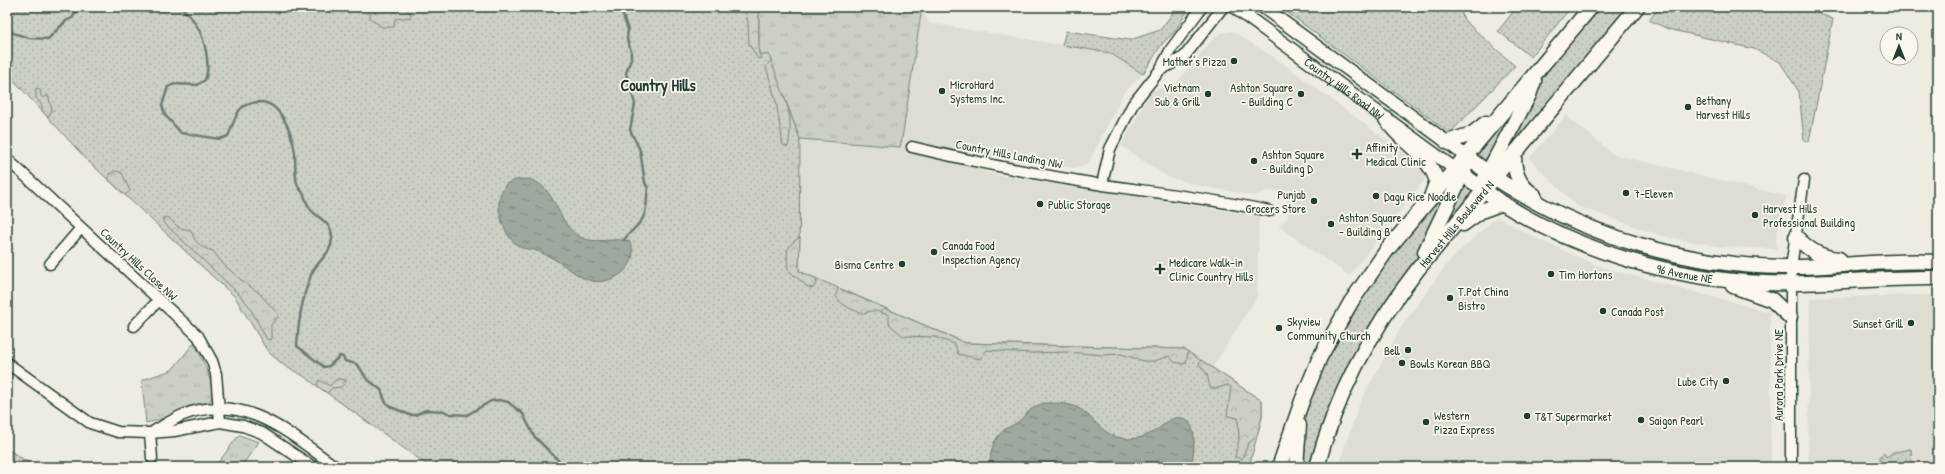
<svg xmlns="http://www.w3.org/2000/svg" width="1945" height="474" font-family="'Patrick Hand',sans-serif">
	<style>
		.built { fill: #ddddd2 }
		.grass { fill: url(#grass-dots); stroke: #75867c }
		.forest { fill: url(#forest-crowns); stroke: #75867c }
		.park { fill: url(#park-tufts); stroke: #75867c }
		.water { fill: url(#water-ripples); stroke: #6c7d74 }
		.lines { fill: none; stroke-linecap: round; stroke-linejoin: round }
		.stream { stroke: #6c7d74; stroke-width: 2.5 }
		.minor-casing { stroke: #1f3d34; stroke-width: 13 }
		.tertiary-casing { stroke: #1f3d34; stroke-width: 15 }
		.secondary-casing { stroke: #1f3d34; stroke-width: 17 }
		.minor { stroke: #fbf7ec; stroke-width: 10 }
		.tertiary { stroke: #fbf7ec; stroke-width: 12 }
		.secondary { stroke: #fbf7ec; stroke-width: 14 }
		.poi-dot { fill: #1f3d34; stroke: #fbf7ec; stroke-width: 1.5 }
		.labels { text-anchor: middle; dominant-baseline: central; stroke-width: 3.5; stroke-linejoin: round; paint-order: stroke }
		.poi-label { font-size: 12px; fill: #1f3d34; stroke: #fbf7ec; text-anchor: start }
		.street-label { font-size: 12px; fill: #1f3d34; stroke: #fbf7ec }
		.district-label { font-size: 16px; font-weight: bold; fill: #1f3d34; stroke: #fbf7ec }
	</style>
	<defs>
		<pattern id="grass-dots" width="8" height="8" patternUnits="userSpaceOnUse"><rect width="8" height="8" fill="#cbcfc4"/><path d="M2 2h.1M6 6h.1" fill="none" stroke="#aeb3a9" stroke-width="1.8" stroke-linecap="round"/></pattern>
		<pattern id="forest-crowns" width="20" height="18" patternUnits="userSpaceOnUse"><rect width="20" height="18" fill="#cbcfc4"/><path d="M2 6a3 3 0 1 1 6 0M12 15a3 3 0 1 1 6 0" fill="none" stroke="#aeb3a9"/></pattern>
		<pattern id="park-tufts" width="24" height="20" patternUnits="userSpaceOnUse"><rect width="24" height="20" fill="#cbcfc4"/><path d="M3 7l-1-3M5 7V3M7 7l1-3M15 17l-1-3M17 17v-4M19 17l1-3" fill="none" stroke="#aeb3a9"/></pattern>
		<pattern id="water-ripples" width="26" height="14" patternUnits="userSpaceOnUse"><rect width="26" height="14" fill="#9fa89f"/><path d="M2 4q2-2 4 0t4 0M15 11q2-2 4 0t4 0" fill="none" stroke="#818a82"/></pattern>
	</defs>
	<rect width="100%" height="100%" fill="#eeece1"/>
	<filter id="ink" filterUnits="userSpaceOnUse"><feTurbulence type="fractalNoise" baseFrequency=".025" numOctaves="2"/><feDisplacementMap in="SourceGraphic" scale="8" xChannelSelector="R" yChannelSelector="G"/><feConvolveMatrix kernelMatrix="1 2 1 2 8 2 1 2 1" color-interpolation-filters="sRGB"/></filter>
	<g filter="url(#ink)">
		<path class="built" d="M922,7L929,23L1110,53L1143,74L1124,92L1088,164L1075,168L990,155L986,173L1259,216L1257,297L1212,368L1184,349L966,343L799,271L800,139L900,147L902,139Z
			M1232,31L1284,64L1414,161L1425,175L1426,178L1349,276L1279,227L1288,217L1287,202L1281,192L1268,191L1254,196L1201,186L1168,177L1121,146L1151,91L1175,84L1213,39L1221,33Z
			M1566,115L1613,154L1786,196L1776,238V249L1722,247L1662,236L1577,206L1529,159Z
			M1497,217L1544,242L1601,267L1770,312L1771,467H1339L1344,448L1361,400L1402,326L1449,261Z
			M1918,295L1938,296V467H1808L1810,298Z"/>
		<path class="grass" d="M7,7H759L769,55L800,139L799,271L966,343L1184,349L1262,401V417L1249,467H430L302,375L286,367L268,352L235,297L88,161L7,73Z
			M1175,7H1190L1175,31L1162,44L1143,74L1110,53L1062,45L1066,31L1130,40L1160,30L1172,14Z
			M1280,7H1460L1464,20L1515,66L1450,133Z
			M1517,7H1571L1531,57L1498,31Z
			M1598,7H1629L1507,152H1505L1546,72Z
			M1660,7H1803L1833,19L1809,142L1804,140L1799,92L1780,62L1754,49L1668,29L1649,20Z
			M1516,104L1485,166L1473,155Z
			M1462,182L1474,190L1442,230Z
			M1452,186C1437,216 1424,248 1406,276C1400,285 1392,293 1385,302C1352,349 1324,412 1309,467H1300L1304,407L1332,342L1386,257L1446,188Z
			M7,449L36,467H7Z
			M1911,449L1912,467H1880V456L1884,453L1886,457L1895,452Z"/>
		<path class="forest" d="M370,7H404L411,14V17L395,19L394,27H382L370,18Z
			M744,7H759V54L761,58L758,59L749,44L748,22Z
			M771,60C783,92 795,112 788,147L783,145L776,101L766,67Z
			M36,88L40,90L41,96L43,98L48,95L52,110L48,117L42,111C43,105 40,102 36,98Z
			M117,171L122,173L130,191L125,195L109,180V174Z
			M168,217L179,228L191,230C194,242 201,248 213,251L223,264L241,280L259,293L279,315L271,325V339L268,340L265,336L249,306L238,293L163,222V218Z
			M800,237L799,271L817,279L816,284L813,288L808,287L788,270C787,252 784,248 800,237Z
			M838,288L966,343L1184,349L1188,352L1186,363L1183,364L1174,362L1169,356L1154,361H1144L1121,354L1103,355L1068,352L1030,353L987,350L980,359L958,354L955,344L934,337L903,336L889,324V315C881,312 872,308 864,314C852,310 842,306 836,296Z
			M1201,360L1262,401V417L1257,436L1248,444L1242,459L1235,457L1239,439L1238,418L1227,416L1231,387L1227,385L1218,388H1210L1207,374L1199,364Z
			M339,379L346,380V382L341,387L332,388L327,393L317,386L319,380L330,386L334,381Z"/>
		<path class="park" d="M759,7H922L902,139L900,147L800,139L769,55L759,54Z
			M194,343C200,354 221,394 208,403C203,406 195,406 190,408C175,413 162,420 146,423L142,380L172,370Z
			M239,435L259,442L241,467H215Z"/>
		<path class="water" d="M528,179C557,185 556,224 580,237C595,245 613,237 629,241C643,263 615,285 593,281C579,279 567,266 554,259C548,256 541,252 534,250C529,249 524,249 520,247C506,239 498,216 499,201C499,196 503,189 506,184L516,180Z
			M1045,403C1055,403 1070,403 1078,408C1092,415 1101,433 1117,437C1135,442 1149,436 1162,426C1166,423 1171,419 1175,418C1200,413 1195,454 1190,467H990C990,452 993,437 1007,428C1010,426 1014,425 1018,422C1028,413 1030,407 1045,403Z"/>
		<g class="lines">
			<path class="stream" d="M181,7C187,13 193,19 197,26C205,40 211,66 205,80L197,85L174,84L168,87L162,105L165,115L181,133L220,139L228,136C237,117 235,103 260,102C280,102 291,131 294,147C297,159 293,174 298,186C299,189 302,191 303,193C306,199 306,204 311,210C319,219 332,223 332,237C333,254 316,261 311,275C302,298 298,322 297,346L324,367L329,366L340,356L343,357L345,361L356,364L360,368L366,378L381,390L386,403L391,407L410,415H415L426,410L444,411L450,414L467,415L491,401L499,400L508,402L523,414L534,436L565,467
				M623,7L622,13L628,30L627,39L631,51V59L626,73L635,104L630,130L640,150L645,183L648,188C646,198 648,209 643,218C638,227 629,232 624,240
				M7,31L29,38L48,39L66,21L72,18L80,7"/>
			<g class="minor-casing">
				<path id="minor" d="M1160,70L1184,57L1223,7
					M912,147C975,162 1039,175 1103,185C1159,193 1215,199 1269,211
					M7,159L198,336L212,361L216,374L220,422
					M1102,184L1110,149L1133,104L1160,70L1171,49L1202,7
					M50,264L81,228
					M134,326L159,300
					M7,363L90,423L118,432L150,433L174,431L220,422L243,426L262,433L313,467
					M154,431C163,426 173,419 183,415C244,391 290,434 336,467
					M150,433L152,458
					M1791,467V267L1804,180"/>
			</g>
			<g class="tertiary-casing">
				<g id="tertiary">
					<path id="s1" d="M1234,7L1455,169"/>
					<path d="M1263,7L1466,156"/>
				</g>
			</g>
			<g class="secondary-casing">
				<g id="secondary">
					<path d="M1386,119C1400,142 1428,153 1437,181L1432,194"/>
					<path d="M1447,142L1472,134L1486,123"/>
					<path d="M1514,154C1514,172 1518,185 1534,195"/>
					<path d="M1466,156C1478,165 1490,175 1503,183C1589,237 1688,267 1790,267C1839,267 1888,259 1938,262"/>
					<path id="s2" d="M1455,169C1471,180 1486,192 1502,203C1578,251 1676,280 1766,283C1823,285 1880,277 1938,278"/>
					<path d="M1484,180L1529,95L1534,81"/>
					<path d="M1463,224L1481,211L1503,203"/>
					<path d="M1796,237C1809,250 1821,258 1839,259"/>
					<path d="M1425,252L1466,166"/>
					<path d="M1733,286L1772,300L1790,317"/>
					<path d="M1279,467L1302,401L1320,357L1351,302L1387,250L1591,7"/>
					<path d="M1296,467L1299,425"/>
					<path id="s3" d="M1317,467C1336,395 1372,328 1418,269L1637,7"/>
				</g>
			</g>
			<use href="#minor" class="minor"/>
			<use href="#tertiary" class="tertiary"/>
			<use href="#secondary" class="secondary"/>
		</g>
	</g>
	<g class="poi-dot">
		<circle cx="1234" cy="61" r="4"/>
		<circle cx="942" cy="91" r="4"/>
		<circle cx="1208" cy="94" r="4"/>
		<circle cx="1301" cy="94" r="4"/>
		<circle cx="1688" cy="107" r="4"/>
		<path d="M1355 148h4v4h4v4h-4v4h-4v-4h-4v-4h4z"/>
		<circle cx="1254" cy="161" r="4"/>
		<circle cx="1626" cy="193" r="4"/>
		<circle cx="1376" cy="196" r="4"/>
		<circle cx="1314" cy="201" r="4"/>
		<circle cx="1040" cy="204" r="4"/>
		<circle cx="1755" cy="215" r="4"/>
		<circle cx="1331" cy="224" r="4"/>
		<circle cx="934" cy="252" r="4"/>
		<circle cx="902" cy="264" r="4"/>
		<path d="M1158 263h4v4h4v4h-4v4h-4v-4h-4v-4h4z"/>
		<circle cx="1551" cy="274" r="4"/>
		<circle cx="1450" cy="298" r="4"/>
		<circle cx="1603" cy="311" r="4"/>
		<circle cx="1911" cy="323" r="4"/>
		<circle cx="1279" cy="328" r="4"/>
		<circle cx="1408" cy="350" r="4"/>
		<circle cx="1402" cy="363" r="4"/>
		<circle cx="1726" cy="381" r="4"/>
		<circle cx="1527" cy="416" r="4"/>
		<circle cx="1641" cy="420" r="4"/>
		<circle cx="1426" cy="422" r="4"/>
	</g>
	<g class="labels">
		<g class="poi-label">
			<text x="1226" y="61" text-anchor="end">Mother's Pizza</text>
			<text x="950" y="84">MicroHard<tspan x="950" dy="14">Systems Inc.</tspan></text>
			<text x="1200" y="87" text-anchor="end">Vietnam<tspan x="1200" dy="14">Sub &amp; Grill</tspan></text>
			<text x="1293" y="87" text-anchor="end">Ashton Square<tspan x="1293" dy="14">- Building C</tspan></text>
			<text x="1696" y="100">Bethany<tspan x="1696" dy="14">Harvest Hills</tspan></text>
			<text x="1366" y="147">Affinity<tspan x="1366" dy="14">Medical Clinic</tspan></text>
			<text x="1262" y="154">Ashton Square<tspan x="1262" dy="14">- Building D</tspan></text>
			<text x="1634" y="193">7-Eleven</text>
			<text x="1306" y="194" text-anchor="end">Punjab<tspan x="1306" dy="14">Grocers Store</tspan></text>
			<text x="1384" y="196">Dagu Rice Noodle</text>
			<text x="1048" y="204">Public Storage</text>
			<text x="1763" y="208">Harvest Hills<tspan x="1763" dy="14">Professional Building</tspan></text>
			<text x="1339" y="217">Ashton Square<tspan x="1339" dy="14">- Building B</tspan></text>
			<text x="942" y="245">Canada Food<tspan x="942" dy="14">Inspection Agency</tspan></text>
			<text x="1169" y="262">Medicare Walk-in<tspan x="1169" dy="14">Clinic Country Hills</tspan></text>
			<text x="894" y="264" text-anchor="end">Bisma Centre</text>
			<text x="1559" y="274">Tim Hortons</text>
			<text x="1458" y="291">T.Pot China<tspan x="1458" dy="14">Bistro</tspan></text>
			<text x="1611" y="311">Canada Post</text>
			<text x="1287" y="321">Skyview<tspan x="1287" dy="14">Community Church</tspan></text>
			<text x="1903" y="323" text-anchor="end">Sunset Grill</text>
			<text x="1400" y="350" text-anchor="end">Bell</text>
			<text x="1410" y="363">Bowls Korean BBQ</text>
			<text x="1718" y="381" text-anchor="end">Lube City</text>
			<text x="1434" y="415">Western<tspan x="1434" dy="14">Pizza Express</tspan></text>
			<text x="1535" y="416">T&amp;T Supermarket</text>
			<text x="1649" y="420">Saigon Pearl</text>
		</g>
		<g class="street-label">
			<text stroke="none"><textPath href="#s1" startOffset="137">Country Hills Road NW</textPath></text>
			<text transform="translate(1009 154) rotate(11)">Country Hills Landing NW</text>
			<text stroke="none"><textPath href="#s3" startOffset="283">Harvest Hills Boulevard N</textPath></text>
			<text transform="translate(139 264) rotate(43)">Country Hills Close NW</text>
			<text stroke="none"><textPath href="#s2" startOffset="255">96 Avenue NE</textPath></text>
			<text transform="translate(1778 375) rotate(-90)">Aurora Park Drive NE</text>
		</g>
		<g class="district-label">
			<text x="658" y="85">Country Hills</text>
		</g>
	</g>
	<rect width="1945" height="474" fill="none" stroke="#fbf7ec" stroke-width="24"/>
	<rect x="12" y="12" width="1921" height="450" fill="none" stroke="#1f3d34" stroke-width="1.5" filter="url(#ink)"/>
	<g transform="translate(1899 46)"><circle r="19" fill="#fbf7ec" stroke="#a3ada2"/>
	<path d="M0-3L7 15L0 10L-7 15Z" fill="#1f3d34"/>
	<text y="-6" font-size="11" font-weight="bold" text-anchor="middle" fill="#1f3d34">N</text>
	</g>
</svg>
